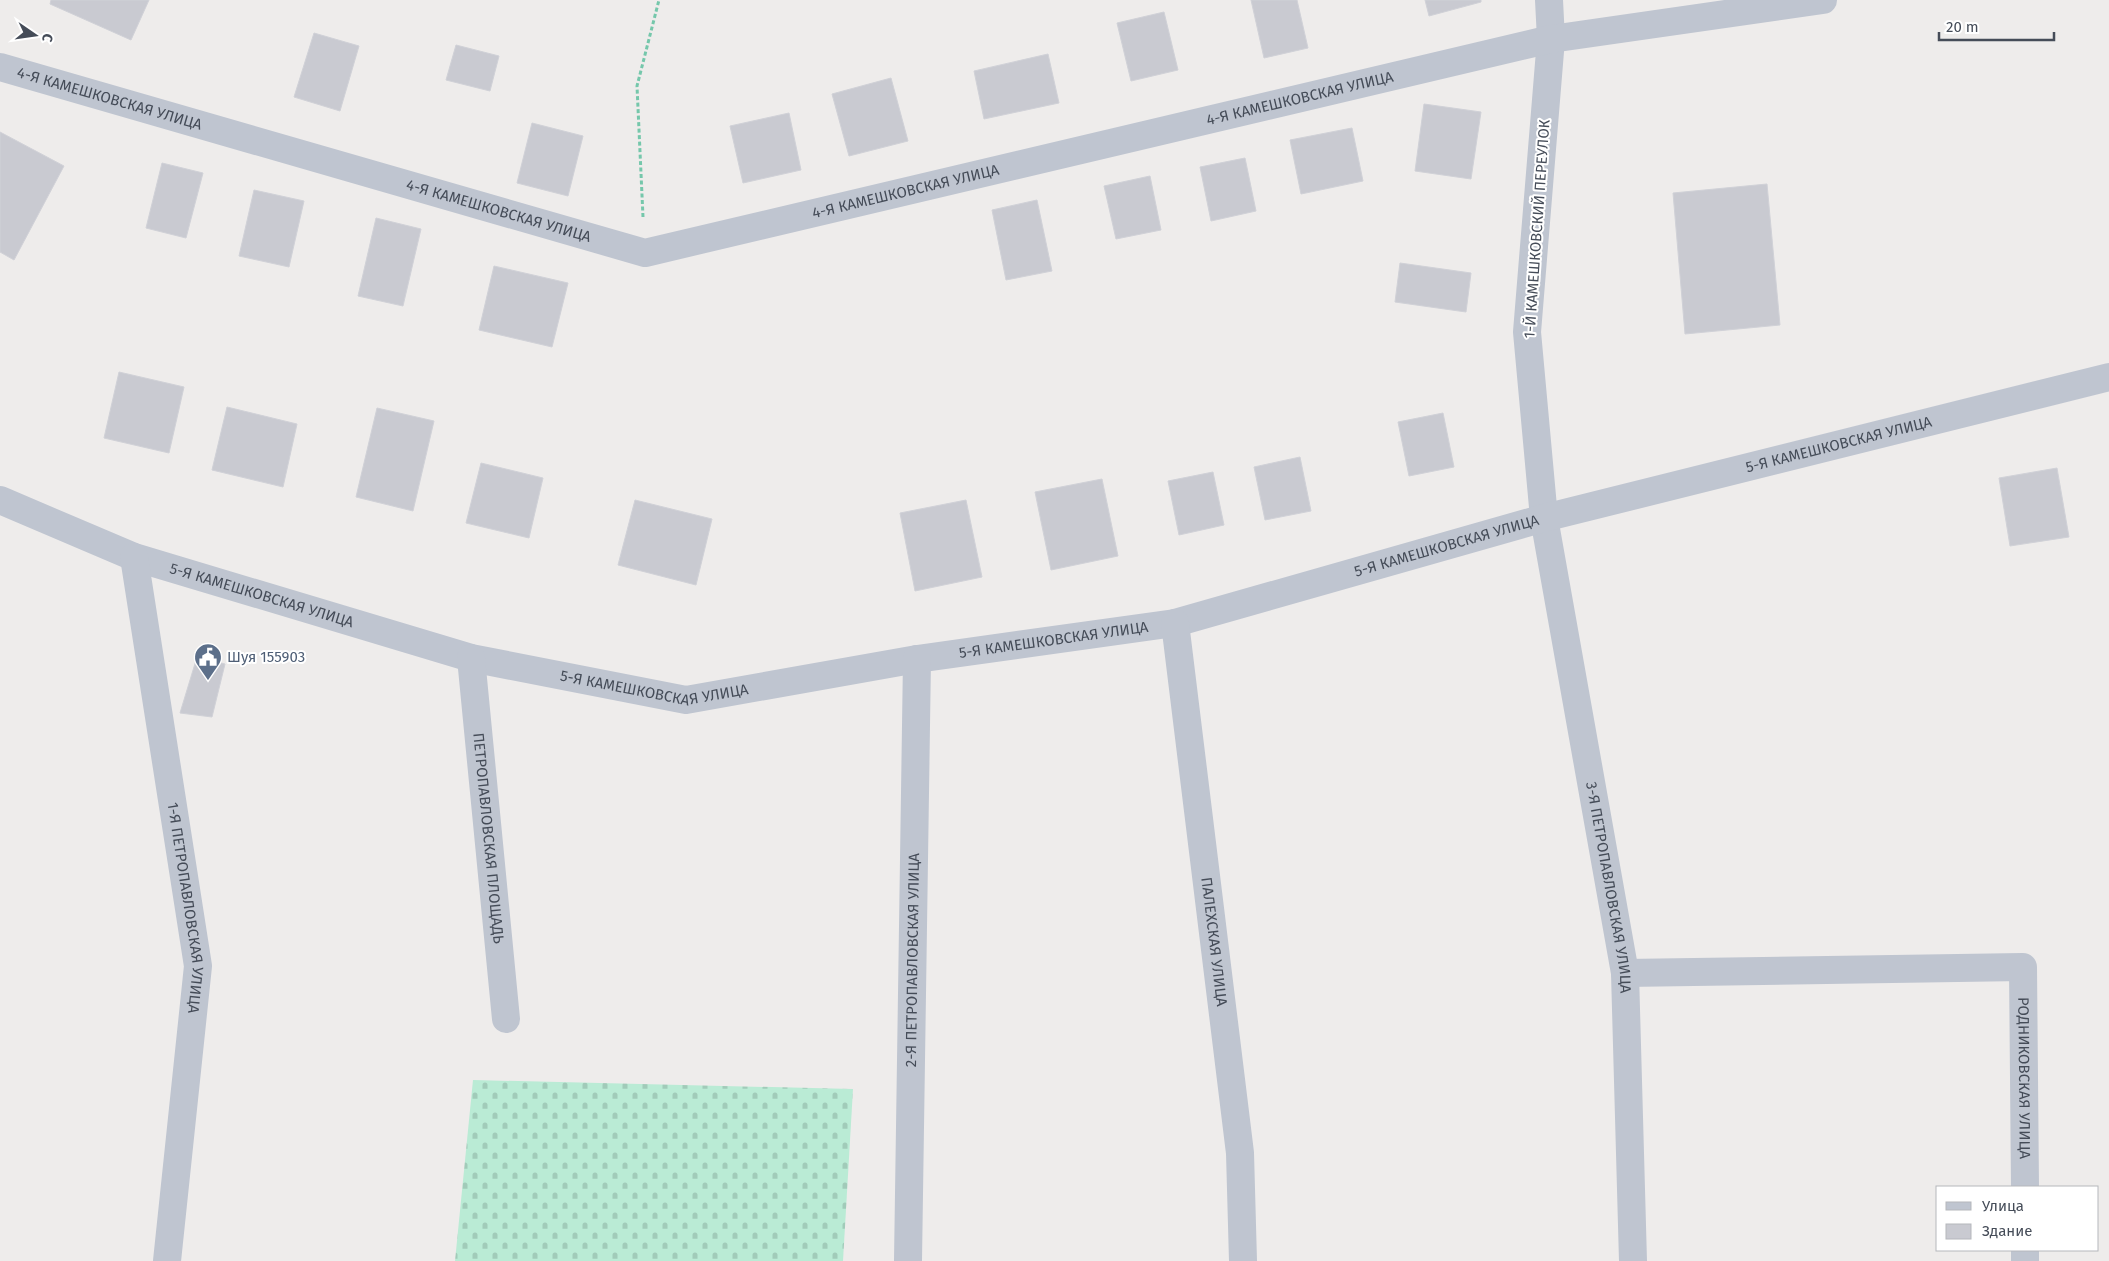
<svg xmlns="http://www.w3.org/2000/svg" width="2109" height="1261" font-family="'Fira Sans',sans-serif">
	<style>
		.cemetery { fill: url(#cemetery-stones) }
		.building { fill: #c9cad1; stroke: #d0d1d7 }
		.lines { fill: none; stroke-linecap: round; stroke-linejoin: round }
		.path { stroke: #75c7ab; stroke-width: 3; stroke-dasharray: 4 2.5; stroke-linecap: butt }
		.minor { stroke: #bfc5d0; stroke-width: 28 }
		.labels { text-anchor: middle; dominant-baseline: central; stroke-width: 4; stroke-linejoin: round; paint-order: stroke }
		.street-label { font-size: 15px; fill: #454c58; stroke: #fff }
		.service-label { font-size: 15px; fill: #4e5e75; stroke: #fff; text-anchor: start }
	</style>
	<defs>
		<pattern id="cemetery-stones" width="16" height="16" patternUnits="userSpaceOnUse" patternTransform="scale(1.25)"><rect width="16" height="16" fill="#baebd5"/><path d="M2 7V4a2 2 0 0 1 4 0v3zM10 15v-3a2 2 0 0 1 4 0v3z" fill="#a1cbb9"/></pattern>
	</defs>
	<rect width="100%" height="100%" fill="#eeeceb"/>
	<path class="cemetery" d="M473,1080L853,1089L843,1261H455Z"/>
	<path class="building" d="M51,0H149L131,40L50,4Z
		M1251,0H1297L1308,48L1264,58Z
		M1425,0H1481V2L1429,16Z
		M1164,12L1178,70L1131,81L1117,23Z
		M314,33L359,46L340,111L294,97Z
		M456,45L499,56L490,91L446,80Z
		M1048,54L1059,103L984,119L974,71Z
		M891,78L908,141L849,156L832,94Z
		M1424,104L1481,112L1471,179L1415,171Z
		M789,113L801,170L743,183L730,126Z
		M532,123L583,136L568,196L517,183Z
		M1352,128L1363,181L1301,194L1290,140Z
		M0,132L64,166L14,260L0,252Z
		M1245,158L1256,211L1211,221L1200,167Z
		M162,163L203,173L186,238L146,228Z
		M1150,176L1161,230L1116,239L1104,186Z
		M1767,184L1780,325L1685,334L1673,193Z
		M254,190L304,201L289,267L239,256Z
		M1037,200L1052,271L1006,280L992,210Z
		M376,218L421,229L403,306L358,296Z
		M1400,263L1471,273L1466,312L1395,302Z
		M494,266L568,283L552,347L479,330Z
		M119,372L184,387L169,453L104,438Z
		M227,407L297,424L283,487L212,470Z
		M377,408L434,421L413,511L356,497Z
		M1443,413L1454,467L1409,476L1398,422Z
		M1300,457L1311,511L1265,520L1254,467Z
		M481,463L543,478L529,538L466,523Z
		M2057,468L2069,537L2010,546L1999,478Z
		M1213,472L1224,525L1179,535L1168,481Z
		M1102,479L1118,556L1051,570L1035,492Z
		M635,500L712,519L696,585L618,565Z
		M966,500L982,577L915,591L900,513Z
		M197,657L225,664L212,717L180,713Z"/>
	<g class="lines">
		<path class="path" d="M643,217L637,86L659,0"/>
		<g class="minor">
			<path id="s1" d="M1549,0L1551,39L1527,332L1544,518L1625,973L1633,1261"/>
			<path id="s2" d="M0,67L645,253L1551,39L1823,0"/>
			<path id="s3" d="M0,500L134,557L471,658L686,700L917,659L1175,623L1544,518L2109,377"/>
			<path id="s4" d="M134,557L198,966L167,1261"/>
			<path id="s5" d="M1175,623L1240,1153L1243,1261"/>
			<path id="s6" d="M471,658L506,1019"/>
			<path id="s7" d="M1625,973L2023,967L2025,1187"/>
			<path d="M2025,1250V1261"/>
			<path id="s8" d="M908,1261L917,659"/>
		</g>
	</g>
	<defs>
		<g id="civic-pin" transform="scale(1.4375)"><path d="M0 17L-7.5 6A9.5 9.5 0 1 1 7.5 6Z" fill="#5c6f8a" stroke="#fff"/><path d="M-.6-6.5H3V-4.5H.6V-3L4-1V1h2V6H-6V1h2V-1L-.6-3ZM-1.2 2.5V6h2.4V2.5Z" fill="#fff"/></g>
	</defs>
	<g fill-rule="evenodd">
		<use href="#civic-pin" x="208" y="657"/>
	</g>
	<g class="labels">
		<g class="street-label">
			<text stroke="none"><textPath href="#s2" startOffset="114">4-Я КАМЕШКОВСКАЯ УЛИЦА</textPath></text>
			<text stroke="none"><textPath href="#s2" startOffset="1344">4-Я КАМЕШКОВСКАЯ УЛИЦА</textPath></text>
			<text stroke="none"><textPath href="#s2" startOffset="939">4-Я КАМЕШКОВСКАЯ УЛИЦА</textPath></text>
			<text stroke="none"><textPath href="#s2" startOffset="519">4-Я КАМЕШКОВСКАЯ УЛИЦА</textPath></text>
			<text transform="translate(1537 229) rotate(-86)">1-Й КАМЕШКОВСКИЙ ПЕРЕУЛОК</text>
			<text stroke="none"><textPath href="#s3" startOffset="1899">5-Я КАМЕШКОВСКАЯ УЛИЦА</textPath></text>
			<text stroke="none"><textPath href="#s3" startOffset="1494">5-Я КАМЕШКОВСКАЯ УЛИЦА</textPath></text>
			<text stroke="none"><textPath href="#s3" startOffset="279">5-Я КАМЕШКОВСКАЯ УЛИЦА</textPath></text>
			<text stroke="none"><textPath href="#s3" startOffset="1089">5-Я КАМЕШКОВСКАЯ УЛИЦА</textPath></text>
			<text stroke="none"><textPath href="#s3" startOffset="684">5-Я КАМЕШКОВСКАЯ УЛИЦА</textPath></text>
			<text stroke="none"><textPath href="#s6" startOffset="181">ПЕТРОПАВЛОВСКАЯ ПЛОЩАДЬ</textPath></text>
			<text stroke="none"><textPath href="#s1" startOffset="895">3-Я ПЕТРОПАВЛОВСКАЯ УЛИЦА</textPath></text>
			<text stroke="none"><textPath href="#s4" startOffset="355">1-Я ПЕТРОПАВЛОВСКАЯ УЛИЦА</textPath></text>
			<text stroke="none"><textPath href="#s5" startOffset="321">ПАЛЕХСКАЯ УЛИЦА</textPath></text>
			<text stroke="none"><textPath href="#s8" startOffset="301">2-Я ПЕТРОПАВЛОВСКАЯ УЛИЦА</textPath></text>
			<text stroke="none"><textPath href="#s7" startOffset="509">РОДНИКОВСКАЯ УЛИЦА</textPath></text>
		</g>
		<g class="service-label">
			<text x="227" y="657">Шуя 155903</text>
		</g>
	</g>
	<rect x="1936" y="1186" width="162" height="65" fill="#ffffff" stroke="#b5b7bc"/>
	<rect x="1946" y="1202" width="25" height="8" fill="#bfc5d0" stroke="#b5b7bc"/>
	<text x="1982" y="1211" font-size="15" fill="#454c58">Улица</text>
	<rect x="1946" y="1224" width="25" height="15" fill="#c9cad1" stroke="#b5b7bc"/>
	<text x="1982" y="1236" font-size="15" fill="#454c58">Здание</text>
	<g transform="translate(35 35) rotate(103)" stroke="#ffffff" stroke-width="4" paint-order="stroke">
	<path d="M0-4L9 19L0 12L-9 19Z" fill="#454c58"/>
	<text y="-8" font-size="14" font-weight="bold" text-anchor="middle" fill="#454c58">С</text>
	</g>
	<path d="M1939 32v8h115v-8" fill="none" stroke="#454c58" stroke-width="2.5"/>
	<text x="1946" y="32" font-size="15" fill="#454c58" stroke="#ffffff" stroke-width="4" paint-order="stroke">20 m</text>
</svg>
